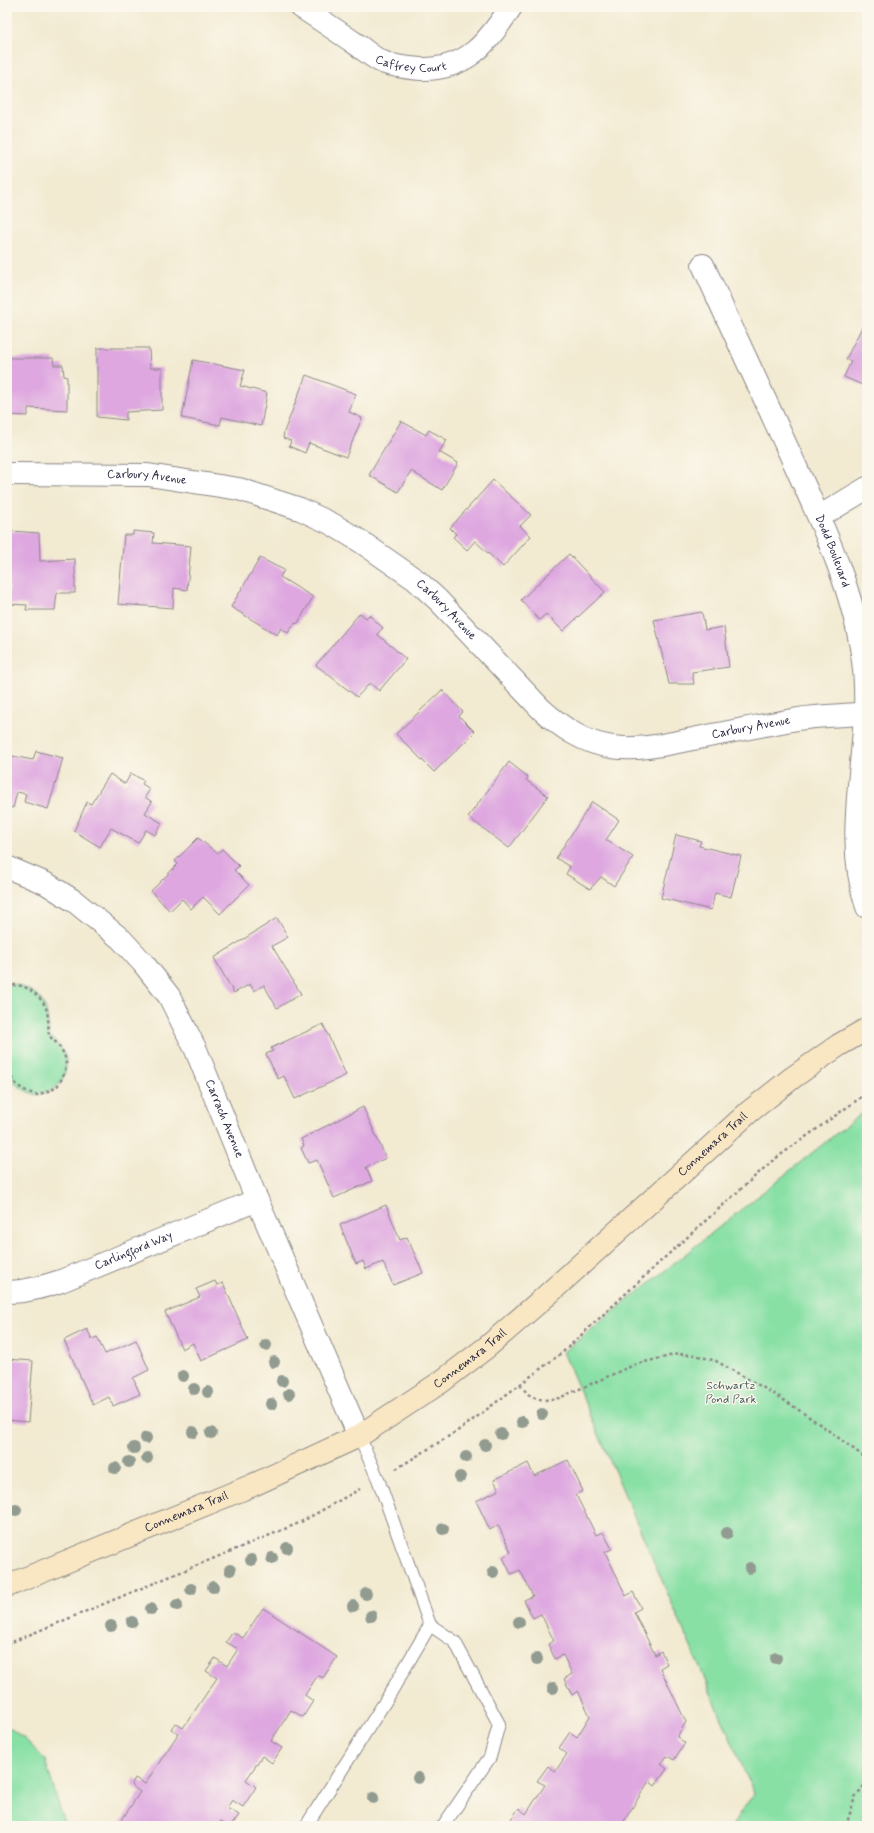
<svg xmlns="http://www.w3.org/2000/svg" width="874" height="1833" font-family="Mynerve,sans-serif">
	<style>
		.green { fill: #88e0a5; stroke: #558170 }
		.building { fill: #dea7e0 }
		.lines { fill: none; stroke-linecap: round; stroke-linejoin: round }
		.lane-casing { stroke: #8a8686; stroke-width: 14 }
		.street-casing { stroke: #8a8686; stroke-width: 24 }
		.secondary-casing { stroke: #8a8686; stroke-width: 24 }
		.path { stroke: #8a8686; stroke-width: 2.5; stroke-dasharray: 3 3; stroke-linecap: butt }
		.lane { stroke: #fff; stroke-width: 12 }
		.street { stroke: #fff; stroke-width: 22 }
		.secondary { stroke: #f9e7c3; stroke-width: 22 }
		.tree { fill: #919b90 }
		.labels { text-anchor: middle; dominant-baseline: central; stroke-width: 3; stroke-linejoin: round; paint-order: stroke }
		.street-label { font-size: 12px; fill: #22223b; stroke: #fbf7ec }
		.park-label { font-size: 12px; fill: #415b5b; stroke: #fbf7ec }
	</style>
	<rect width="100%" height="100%" fill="#fbf7ec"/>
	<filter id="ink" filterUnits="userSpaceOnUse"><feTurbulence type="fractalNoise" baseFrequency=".025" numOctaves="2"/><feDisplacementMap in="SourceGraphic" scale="8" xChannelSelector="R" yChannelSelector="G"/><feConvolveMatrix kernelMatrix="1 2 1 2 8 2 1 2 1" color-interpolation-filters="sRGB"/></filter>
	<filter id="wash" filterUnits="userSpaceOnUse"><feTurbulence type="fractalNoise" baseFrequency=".012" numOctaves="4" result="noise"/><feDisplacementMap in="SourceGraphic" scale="16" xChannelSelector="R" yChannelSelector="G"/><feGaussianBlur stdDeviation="0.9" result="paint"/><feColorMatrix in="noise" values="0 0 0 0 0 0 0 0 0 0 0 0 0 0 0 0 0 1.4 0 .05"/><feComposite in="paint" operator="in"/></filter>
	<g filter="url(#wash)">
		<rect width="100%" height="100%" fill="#f2ead1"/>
		<path class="green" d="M13,984C46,994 47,1005 49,1036C54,1041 61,1046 64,1053C69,1063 65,1081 55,1088C51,1092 43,1093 37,1095C24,1091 12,1085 9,1070C8,1067 8,1063 7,1060V986Z
			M867,1109V1826H732L754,1793L563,1352Z
			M7,1726L25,1739L45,1760L65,1826H7Z"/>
		<g id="blocks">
			<path class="building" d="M867,305V316L863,314Z
				M867,317V387L844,377L851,361L846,359Z
				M97,348H149L150,368H162V410L126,412V420L97,417Z
				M7,358H53L54,365H63L64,376L67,377V410L28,408V416L7,415Z
				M193,360L245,370L240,386L267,393L261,426L222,417L220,425L182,418Z
				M306,375L356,394L349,412L362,418L346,457L309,443L305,453L289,446L291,441L283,438L284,432Z
				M401,421L426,435L429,430L447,440L439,452L458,463L442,490L411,471L398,492L369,475Z
				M493,480L531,515L520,526L531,536L503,567L475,541L467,550L453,537L456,534L450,528Z
				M10,531L39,533L40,561L75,559V593H57L55,610H26L27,605L9,604Z
				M133,531L154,533L153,543L191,546L187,590L174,588L173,608L118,604L124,535H133Z
				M569,554L605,592L563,631L546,614L539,620L521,600Z
				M260,558L284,570L280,577L313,597L298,623L294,624L288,633L281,628L277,635L231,607Z
				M702,612L705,630L724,627L729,667L692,672L694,684H669L654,620Z
				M360,613L366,618L369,615L383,628L377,634L406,659L379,691L370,683L357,697L316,665Z
				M442,690L463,712L459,716L475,732L434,772L396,734Z
				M36,751L63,758L48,809L24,802L26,794L17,792L13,808L7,806V755L33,760Z
				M509,762L528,777L526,780L548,796L509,848L468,817Z
				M131,773L144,781L142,784L150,789L145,797L152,802L145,813L162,823L155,835L146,830L138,843L111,828L100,847L74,831L87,802L91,804L110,774L125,784Z
				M592,802L619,820L606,840L633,857L614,886L601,877L590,889L566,874L570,867L556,858Z
				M676,835L701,841L699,846L741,856L731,897L715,893L711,910L661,898Z
				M198,838L217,853L222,849L239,866L234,870L249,885L220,914L203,897L191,909L182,899L170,911L151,891L178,864L175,861Z
				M277,918L288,937L272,946L301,994L277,1008L264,985L254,991L250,984L234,993L214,958Z
				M323,1024L346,1075L295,1099L284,1076L278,1079L266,1054L273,1051L271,1048Z
				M363,1107L386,1158L366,1167L372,1181L334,1198L317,1160L308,1163L301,1148L304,1146L301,1139Z
				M386,1205L400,1240L407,1237L423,1273L393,1285L383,1262L366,1269L363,1261L356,1264L340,1225Z
				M215,1281L217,1285L223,1283L248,1340L201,1361L193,1343L182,1349L165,1312L200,1297L196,1289Z
				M87,1329L92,1339L97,1337L105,1354L136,1340L149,1370L133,1378L140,1394L113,1406L109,1397L93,1405L64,1340Z
				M7,1359L33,1361L28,1422L7,1420Z
				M568,1460L583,1491L576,1495L596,1535L603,1532L612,1549L605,1552L626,1596L633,1592L641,1608L634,1612L655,1655L661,1651L667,1664L660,1668L686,1722L677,1737L685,1743L674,1760L667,1756L661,1764L667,1769L655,1786L649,1781L624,1821L631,1826H515L509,1822L519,1808L526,1814L545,1785L537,1781L548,1766L555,1772L567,1754L559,1748L570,1732L577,1737L590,1716L578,1691L572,1695L564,1679L572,1674L563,1655L555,1659L548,1644L554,1641L541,1614L533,1618L524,1600L533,1596L520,1570L511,1574L503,1557L511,1552L498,1525L490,1530L476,1501L499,1490L494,1480L528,1463L534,1476Z
				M263,1608L337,1657L323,1678L318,1675L305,1695L313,1701L303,1717L291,1710L271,1741L282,1748L272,1763L262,1756L246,1780L256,1787L243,1807L232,1800L227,1808L239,1815L231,1826H226L220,1822L217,1826H118L140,1792L131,1785L135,1778L145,1784L178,1734L171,1729L175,1723L183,1728L217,1678L206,1671L215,1658L227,1666L238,1649L226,1642L233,1632L243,1638Z"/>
		</g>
	</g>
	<g filter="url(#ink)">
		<use href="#blocks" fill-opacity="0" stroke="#8a8686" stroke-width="1"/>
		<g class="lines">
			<g class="lane-casing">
				<path id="lane" d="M359,1436L378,1479L430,1625L455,1642L499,1724L490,1757L443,1826
					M306,1826L388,1697L430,1625"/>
			</g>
			<g class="street-casing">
				<g id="street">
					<path id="s1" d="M301,7C321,20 340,33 359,46C367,52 376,60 385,63C396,67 409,68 421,69C467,70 487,43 511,7"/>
					<path id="s2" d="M703,265C732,329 762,393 791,456C821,522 854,589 863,661C874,742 840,827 867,907"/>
					<path id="s3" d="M7,474L148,475L239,489L300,509L332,524L360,541L416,580L438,600L541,709C562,728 584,743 612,747C639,751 667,744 693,739C728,732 763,725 798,719C820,715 844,716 867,713"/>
					<path d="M819,517L867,488"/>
					<path id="s4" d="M7,867L47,884L74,901L121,939L143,963L169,996L196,1050L257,1200L359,1436"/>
					<path id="s5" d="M7,1292C26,1292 43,1287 61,1281L257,1200"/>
				</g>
			</g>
			<g class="secondary-casing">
				<g id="secondary">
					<path id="s6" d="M7,1586L253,1485L359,1436L441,1382L487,1347L546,1296L749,1112L792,1078L839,1045L867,1029"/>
				</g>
			</g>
			<path class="path" d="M7,986C22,981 40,994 46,1008C49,1017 48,1027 49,1036C69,1053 71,1067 56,1088L37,1095C24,1091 12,1085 9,1070C8,1067 8,1063 7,1060
				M520,1385L528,1394L535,1398L544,1400L559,1398L636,1364L678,1354L695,1355L716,1361L778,1396L821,1425L867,1459
				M396,1469L462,1428L563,1352L662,1260L772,1161L867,1093
				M7,1644L299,1523L360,1489
				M846,1826L855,1797L867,1782"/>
			<use href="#lane" class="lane"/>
			<use href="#street" class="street"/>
			<use href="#secondary" class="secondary"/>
		</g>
		<g class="tree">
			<circle cx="266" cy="1345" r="6"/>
			<circle cx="274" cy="1362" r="6"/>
			<circle cx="183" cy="1376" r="6"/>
			<circle cx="282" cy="1381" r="6"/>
			<circle cx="194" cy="1389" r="6"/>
			<circle cx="208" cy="1392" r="6"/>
			<circle cx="289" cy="1394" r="6"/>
			<circle cx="271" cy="1404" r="6"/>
			<circle cx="542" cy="1414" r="6"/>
			<circle cx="522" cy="1422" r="6"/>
			<circle cx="193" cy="1432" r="6"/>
			<circle cx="211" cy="1433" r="6"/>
			<circle cx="501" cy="1434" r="6"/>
			<circle cx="146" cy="1438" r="6"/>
			<circle cx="485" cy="1445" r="6"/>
			<circle cx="134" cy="1448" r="6"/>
			<circle cx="466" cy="1457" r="6"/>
			<circle cx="147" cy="1458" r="6"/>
			<circle cx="129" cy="1462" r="6"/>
			<circle cx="115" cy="1468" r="6"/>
			<circle cx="460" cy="1477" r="6"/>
			<circle cx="16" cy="1510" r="6"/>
			<circle cx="443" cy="1529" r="6"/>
			<circle cx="727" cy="1533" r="6"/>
			<circle cx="287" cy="1548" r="6"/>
			<circle cx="272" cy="1558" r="6"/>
			<circle cx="251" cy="1560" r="6"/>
			<circle cx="750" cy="1568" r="6"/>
			<circle cx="230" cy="1570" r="6"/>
			<circle cx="493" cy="1572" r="6"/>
			<circle cx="213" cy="1587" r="6"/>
			<circle cx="191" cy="1589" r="6"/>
			<circle cx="366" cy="1594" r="6"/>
			<circle cx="177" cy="1605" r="6"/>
			<circle cx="353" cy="1606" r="6"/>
			<circle cx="151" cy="1609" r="6"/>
			<circle cx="371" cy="1616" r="6"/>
			<circle cx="132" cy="1622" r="6"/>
			<circle cx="519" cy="1622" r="6"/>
			<circle cx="111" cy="1626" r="6"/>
			<circle cx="776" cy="1658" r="6"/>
			<circle cx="537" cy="1659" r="6"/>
			<circle cx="553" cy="1688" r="6"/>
			<circle cx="418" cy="1778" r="6"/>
			<circle cx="373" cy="1798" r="6"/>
		</g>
	</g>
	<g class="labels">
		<g class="street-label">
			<text stroke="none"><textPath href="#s1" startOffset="127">Caffrey Court</textPath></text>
			<text stroke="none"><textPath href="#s3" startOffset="140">Carbury Avenue</textPath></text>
			<text stroke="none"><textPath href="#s2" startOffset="314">Dodd Boulevard</textPath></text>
			<text stroke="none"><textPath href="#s3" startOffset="476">Carbury Avenue</textPath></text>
			<text stroke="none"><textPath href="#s3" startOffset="836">Carbury Avenue</textPath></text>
			<text stroke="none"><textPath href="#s4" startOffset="345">Carrach Avenue</textPath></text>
			<text stroke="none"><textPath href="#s6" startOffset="842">Connemara Trail</textPath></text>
			<text stroke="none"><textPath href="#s5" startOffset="134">Carlingford Way</textPath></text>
			<text stroke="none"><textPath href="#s6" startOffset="518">Connemara Trail</textPath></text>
			<text stroke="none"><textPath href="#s6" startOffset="194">Connemara Trail</textPath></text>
		</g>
		<g class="park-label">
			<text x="731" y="1386">Schwartz<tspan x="731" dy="14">Pond Park</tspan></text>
		</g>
	</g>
	<rect width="874" height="1833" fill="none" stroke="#fbf7ec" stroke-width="24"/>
</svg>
